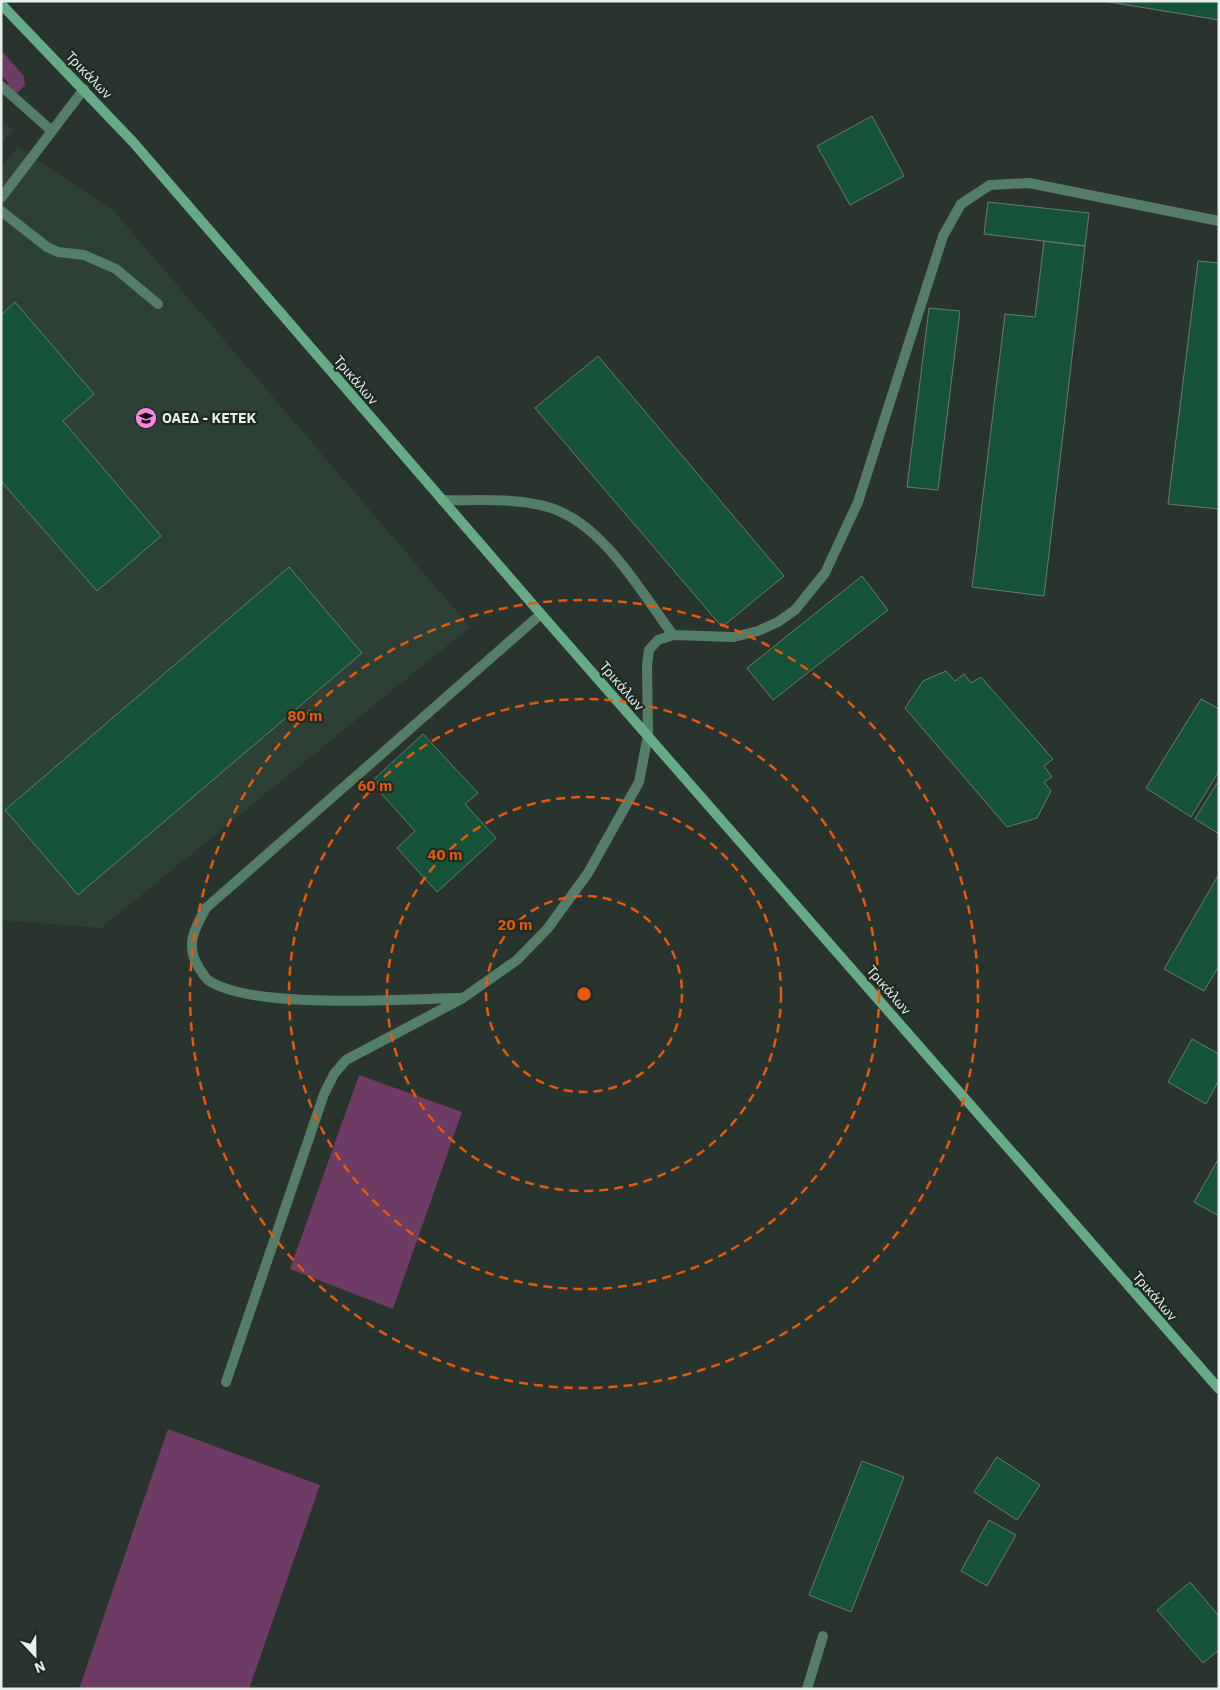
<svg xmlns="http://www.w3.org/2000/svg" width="1220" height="1690" font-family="'IBM Plex Sans',sans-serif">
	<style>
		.built { fill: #2d4036 }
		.green { fill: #6d3b63 }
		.building { fill: #155339; stroke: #6c7972 }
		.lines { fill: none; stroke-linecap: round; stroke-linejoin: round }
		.lane { stroke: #557e69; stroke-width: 10 }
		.secondary { stroke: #6a8; stroke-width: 10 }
		.ring { fill: none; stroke: #e8590c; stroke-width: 2.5; stroke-dasharray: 9 6 }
		.labels { text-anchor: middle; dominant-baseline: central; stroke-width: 4.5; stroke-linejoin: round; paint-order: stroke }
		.street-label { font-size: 14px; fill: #e8f0eb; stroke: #1e2a23 }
		.poi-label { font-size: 14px; font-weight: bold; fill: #e8f0eb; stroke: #1e2a23; text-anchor: start }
		.centre { fill: #e8590c; stroke: #1e2a23; stroke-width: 2.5 }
		.ring-label { font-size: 15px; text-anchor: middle; font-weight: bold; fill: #e8590c; stroke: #1e2a23; stroke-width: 4.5; stroke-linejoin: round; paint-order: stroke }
	</style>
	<rect width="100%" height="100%" fill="#28342d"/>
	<path class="built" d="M1,121L13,130L1,145Z
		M17,147L112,209L470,627L101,928L1,920V168Z"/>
	<path class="green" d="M1,50L24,76L25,85L17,93L7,90L8,83L1,74Z
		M359,1075L462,1112L393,1309L290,1269Z
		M168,1429L320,1485L249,1689H79Z"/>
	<path class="building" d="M1103,1H1219V20Z
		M872,116L904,176L850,205L817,146Z
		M988,202L1089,213L1085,246L984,234Z
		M1044,241L1085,246L1044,596L972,587L1005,314L1035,317Z
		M1198,261L1219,263V509L1168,504Z
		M15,302L94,394L63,421L161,536L97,591L1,481V315Z
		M929,308L960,311L938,490L907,487Z
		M598,356L784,576L722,627L535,408Z
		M289,567L362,653L78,895L5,810Z
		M862,576L888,610L773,700L747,668Z
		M946,671L955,681L964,674L971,683L981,677L1053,759L1044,766L1052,777L1044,782L1051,791L1037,818L1007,827L905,708L923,681Z
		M1201,699L1219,709V771L1191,817L1146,788Z
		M423,734L478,793L465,804L496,838L437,892L397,848L415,831L371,782Z
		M1219,780V834L1195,819Z
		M1219,874V966L1204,991L1164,969Z
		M1192,1039L1219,1054V1080L1206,1104L1168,1082Z
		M1219,1158V1216L1194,1202Z
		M997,1457L1040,1485L1017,1520L974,1492Z
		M862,1461L904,1477L851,1612L809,1595Z
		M989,1520L1016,1535L987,1586L961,1571Z
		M1190,1582L1219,1616V1650L1203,1663L1157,1610Z"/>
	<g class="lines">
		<path class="lane" d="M1,86L52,131
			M1,198L84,89
			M1,211L47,247L58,252L84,255L116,269L158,304
			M442,500C477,501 518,497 551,508C604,525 641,592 673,635
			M459,998C404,999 250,1010 208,980C204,977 202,972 199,968C185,946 194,929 206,908L541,614
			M226,1382L324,1094L334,1074L346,1060L463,998L517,960L548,928L588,873L639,782L648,735L647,665L649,650L658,640L673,635L734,637L758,631L778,622L795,610L825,573L858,502L943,236L961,204L990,185L1029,183L1219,221
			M807,1689L823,1636"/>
		<path class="secondary" d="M1,4L133,142L541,614L1219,1389"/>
	</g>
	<g class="ring">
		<circle cx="584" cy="994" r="98"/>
		<circle cx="584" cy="994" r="197"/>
		<circle cx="584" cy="994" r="295"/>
		<circle cx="584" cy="994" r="394"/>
	</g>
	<defs>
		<g id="school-disc" transform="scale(1.125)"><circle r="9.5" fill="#fc86e4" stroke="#1e2a23"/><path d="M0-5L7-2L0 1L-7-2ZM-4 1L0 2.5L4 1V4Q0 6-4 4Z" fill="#111"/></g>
	</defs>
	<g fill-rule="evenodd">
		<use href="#school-disc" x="146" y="418"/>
	</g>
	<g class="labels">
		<g class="street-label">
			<text transform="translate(89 75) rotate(46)">Τρικάλων</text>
			<text transform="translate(356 380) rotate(49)">Τρικάλων</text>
			<text transform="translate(622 686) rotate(49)">Τρικάλων</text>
			<text transform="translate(889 990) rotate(49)">Τρικάλων</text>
			<text transform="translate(1155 1296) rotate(49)">Τρικάλων</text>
		</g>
		<g class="poi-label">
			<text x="162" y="418">ΟΑΕΔ - ΚΕΤΕΚ</text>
		</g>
	</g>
	<circle cx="584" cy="994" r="8" class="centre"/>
	<g class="ring-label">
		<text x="305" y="721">80 m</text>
		<text x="375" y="791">60 m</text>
		<text x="445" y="860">40 m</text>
		<text x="515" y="930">20 m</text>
	</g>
	<rect width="1220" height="1690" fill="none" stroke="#e8f0eb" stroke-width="5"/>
	<g transform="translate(35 1655) rotate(158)" stroke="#1e2a23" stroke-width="4" paint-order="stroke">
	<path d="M0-4L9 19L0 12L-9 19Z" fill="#e8f0eb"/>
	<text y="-8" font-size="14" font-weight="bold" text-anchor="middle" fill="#e8f0eb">N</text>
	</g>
</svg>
